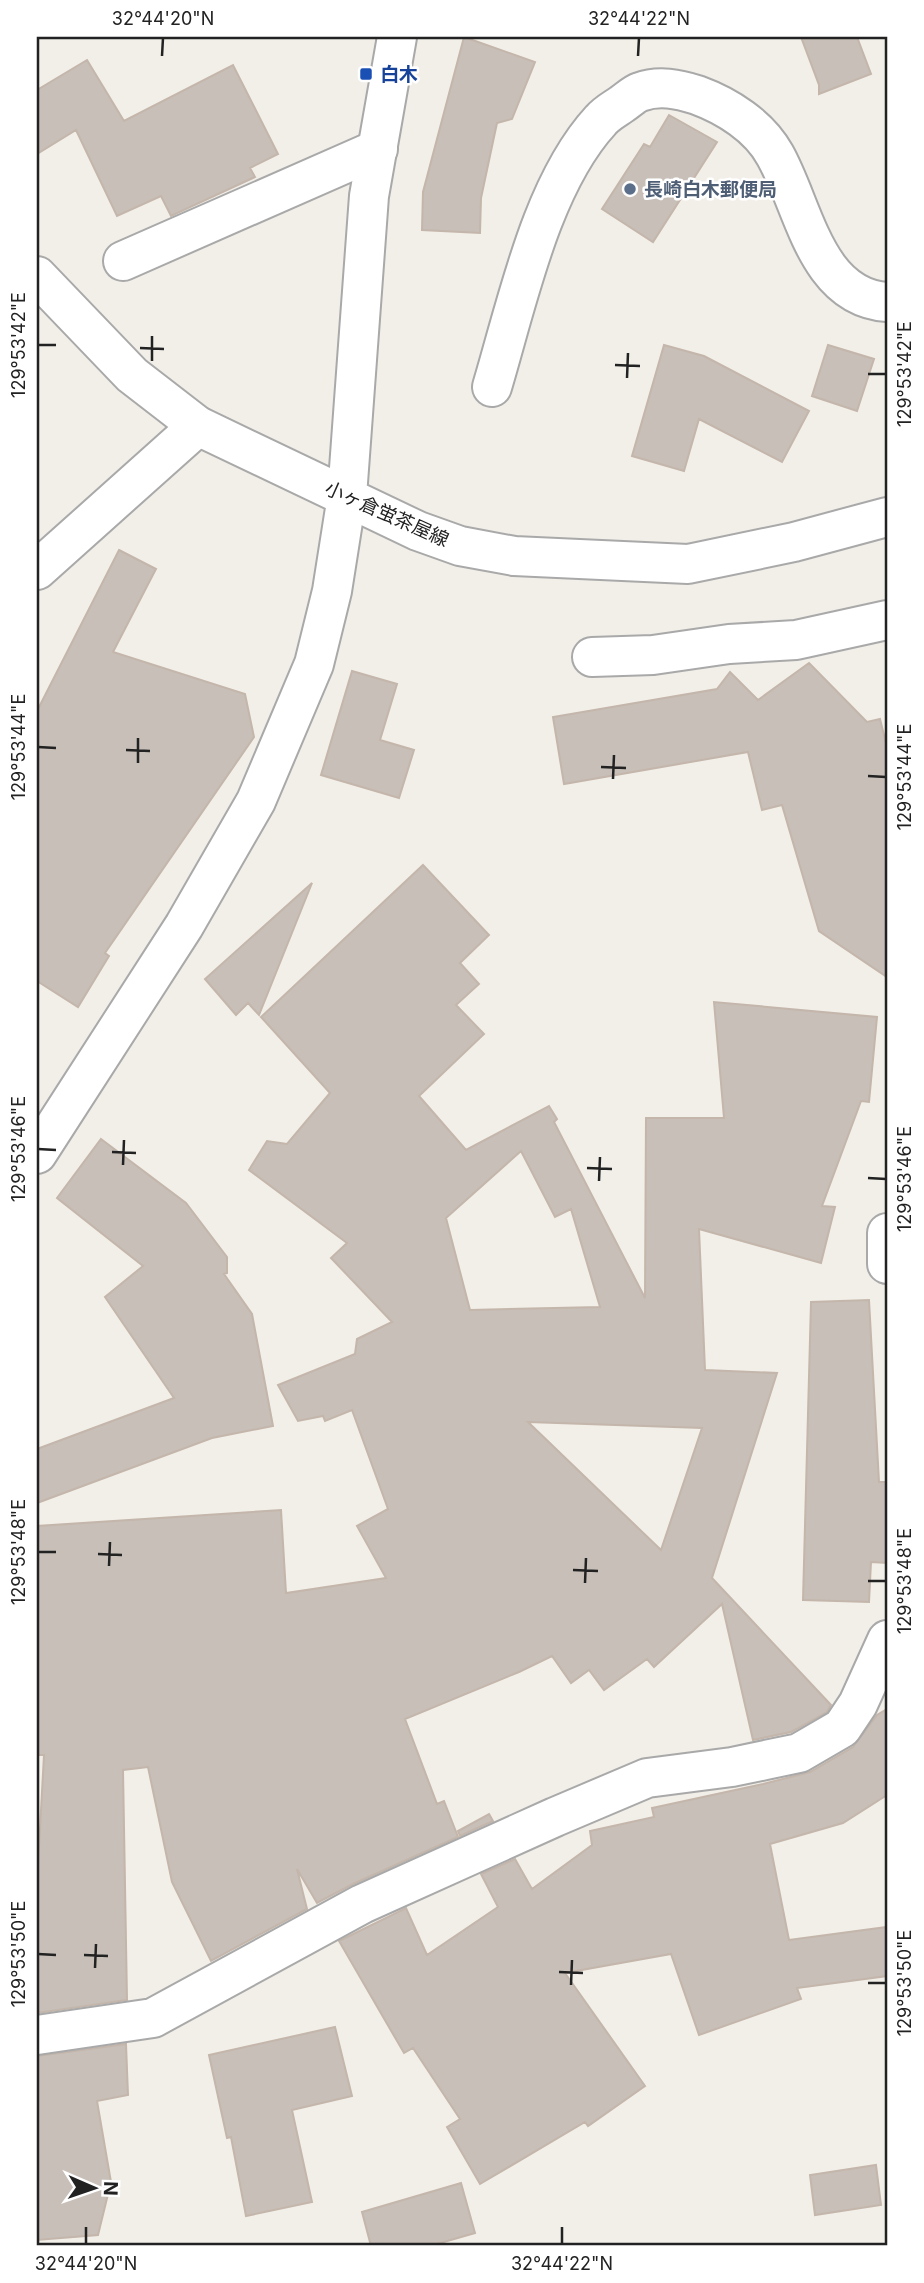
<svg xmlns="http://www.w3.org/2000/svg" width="924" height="2283" font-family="Inter,'Noto Sans JP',sans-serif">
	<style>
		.building { fill: #c7bfb8; stroke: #c4b6ab; stroke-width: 2; fill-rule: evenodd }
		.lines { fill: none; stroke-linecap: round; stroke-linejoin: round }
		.minor-casing { stroke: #a9a9a9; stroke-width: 42 }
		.tertiary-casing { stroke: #a9a9a9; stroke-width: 42 }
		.minor { stroke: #fff; stroke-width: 38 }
		.tertiary { stroke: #fff; stroke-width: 38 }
		.ticks { fill: none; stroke: #222; stroke-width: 2.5 }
		.transit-dot { fill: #1a4fb4; stroke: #fff; stroke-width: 2.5 }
		.service-dot { fill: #5c6f8a; stroke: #fff; stroke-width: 2.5 }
		.labels { text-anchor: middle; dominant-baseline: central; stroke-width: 5; stroke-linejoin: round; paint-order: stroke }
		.transit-label { font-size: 19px; font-weight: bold; fill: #164399; stroke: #fff; text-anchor: start }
		.service-label { font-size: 19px; font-weight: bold; fill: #4e5e75; stroke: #fff; text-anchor: start }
		.street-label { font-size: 19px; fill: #222; stroke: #fff }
		.neatline { fill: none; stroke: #222; stroke-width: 2.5 }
		.ticks-label { font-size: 18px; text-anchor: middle; fill: #222 }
	</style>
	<rect width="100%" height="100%" fill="#f2efe9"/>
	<path class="building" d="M464,37L535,62L512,119L497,123L481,198L480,233L422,230L423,192Z
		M801,37H857L871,74L819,94V85Z
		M87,60L124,121L233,65L278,154L250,168L255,177L171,216L161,196L117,216L76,130L37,154V90Z
		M669,115L717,142L653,242L602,209L644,144L650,147Z
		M664,345L704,356L809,411L782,462L699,419L684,471L632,456Z
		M828,345L874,359L857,411L812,396Z
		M119,550L156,569L113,652L245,694L254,737L105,953L109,956L78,1007L37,981V711Z
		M809,663L867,722L880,719L887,747V977L819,931L782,805L762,810L748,752L564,784L553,717L717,689L730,672L758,700Z
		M352,671L397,684L380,740L414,750L399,798L321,775Z
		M423,865L489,935L460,963L479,984L456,1005L484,1034L419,1096L466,1150L549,1106L557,1119L554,1122L645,1298L646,1118H724L714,1002L877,1017L869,1102L861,1101L822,1206L835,1207L821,1263L699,1229L705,1370L777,1373L712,1578L831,1705L827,1712L791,1732L753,1740L722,1604L654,1667L647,1659L604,1690L589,1670L571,1683L552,1656L519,1672L405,1719L437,1804L444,1801L458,1837L353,1884L317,1903L297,1869L307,1909L211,1961L172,1882L148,1767L123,1770L127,2000L37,2013V1884L44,1755H37V1526L281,1510L286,1593L386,1578L357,1526L388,1509L352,1410L325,1421L323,1416L298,1421L278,1385L355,1354L357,1339L392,1322L331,1258L347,1243L249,1170L267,1141L287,1144L330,1093L261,1017ZM521,1151L555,1217L571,1209L600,1307L470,1310L446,1218ZM528,1422L702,1428L661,1550Z
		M312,883L259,1015L248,1003L236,1015L205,979Z
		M101,1139L186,1203L227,1257V1273L224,1274L252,1314L273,1426L212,1438L37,1503V1449L174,1398L105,1297L143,1266L57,1198Z
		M869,1300L879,1482H887V1563L871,1562L869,1602L803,1600L811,1302Z
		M887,1709V1795L843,1823L770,1844L789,1940L887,1927V1976L797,1988L801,1999L699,2035L671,1954L565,1973L645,2086L588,2126L585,2122L480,2184L447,2127L460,2119L413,2048L404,2053L339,1941L406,1908L427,1955L498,1907L481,1874L515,1859L532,1889L592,1845L590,1831L654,1817L652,1808L763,1784L810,1772L853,1747L877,1715Z
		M489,1814L493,1821L460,1836L458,1831Z
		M335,2027L352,2096L292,2110L312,2202L246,2216L231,2137L227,2138L209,2055Z
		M126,2044L128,2095L97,2101L111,2182L98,2235L37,2240V2056Z
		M876,2165L881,2205L815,2215L810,2175Z
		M461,2183L475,2233L430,2246H371L362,2212Z"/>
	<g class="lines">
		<g class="minor-casing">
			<path id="minor" d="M123,261L378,149
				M492,387C517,304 541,185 601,120C607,113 615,109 622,104C628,100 634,94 640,92C659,85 678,89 697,95C727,106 759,126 775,155C804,206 815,297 887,302
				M37,570L198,426
				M592,657L653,655L729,644L796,640L887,620
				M887,1233V1264
				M37,2035L153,2018L362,1904L555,1817L647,1778L732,1767L799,1753L842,1728L858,1704L887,1640"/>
		</g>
		<g class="tertiary-casing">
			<path id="tertiary" d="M37,276L132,375L198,426L418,531L460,546L514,556L688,564L794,542L887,517
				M37,1154L184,926L256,801L314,664L332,591L347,496L369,196L397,37"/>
		</g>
		<use href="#minor" class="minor"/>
		<use href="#tertiary" class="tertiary"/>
	</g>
	<path class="ticks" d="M162,56L163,38M638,56L639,38M38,345H56M140,348L164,349M152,361V336M615,365L640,366M868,374H886M627,378L628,353M38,747L56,748M126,750L150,751M138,763V738M601,767L626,768M868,776L886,777M613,779L614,755M38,1149L56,1150M112,1152L136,1153M123,1165L124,1140M587,1168L612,1169M868,1178L886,1179M599,1181L600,1157M38,1552H56M98,1554L122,1555M109,1566L110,1542M573,1570L598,1571M868,1581H886M585,1583L586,1558M38,1954L56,1955M84,1955L108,1956M95,1968L96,1944M559,1972L583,1973M868,1983H886M571,1985L572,1960M86,2244V2227M562,2244V2227"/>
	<rect class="transit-dot" x="359" y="67" width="14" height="14" rx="3.5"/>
	<circle class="service-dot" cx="630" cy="189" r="7"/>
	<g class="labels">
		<g class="transit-label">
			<text x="380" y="74">白木</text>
		</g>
		<g class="service-label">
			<text x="644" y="189">長崎白木郵便局</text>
		</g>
		<g class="street-label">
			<text transform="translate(387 514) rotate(24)">小ヶ倉蛍茶屋線</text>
		</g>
	</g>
	<rect width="924" height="2283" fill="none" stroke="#ffffff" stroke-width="77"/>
	<g transform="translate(94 2188) rotate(92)" stroke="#ffffff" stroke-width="5" paint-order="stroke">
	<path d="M0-5L12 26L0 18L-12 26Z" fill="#222222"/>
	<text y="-10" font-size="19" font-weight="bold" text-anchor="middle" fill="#222222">N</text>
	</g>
	<rect x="38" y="38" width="848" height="2206" class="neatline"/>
	<g class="ticks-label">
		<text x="163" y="25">32°44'20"N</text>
		<text x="639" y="25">32°44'22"N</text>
		<text transform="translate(19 345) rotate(-90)" y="6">129°53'42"E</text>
		<text transform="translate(905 374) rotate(-90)" y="6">129°53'42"E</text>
		<text transform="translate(19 747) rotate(-90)" y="6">129°53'44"E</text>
		<text transform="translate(905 777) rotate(-90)" y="6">129°53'44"E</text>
		<text transform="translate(19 1149) rotate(-90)" y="6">129°53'46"E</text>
		<text transform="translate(905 1179) rotate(-90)" y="6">129°53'46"E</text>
		<text transform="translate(19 1552) rotate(-90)" y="6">129°53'48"E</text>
		<text transform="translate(905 1581) rotate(-90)" y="6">129°53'48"E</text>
		<text transform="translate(19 1954) rotate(-90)" y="6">129°53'50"E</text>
		<text transform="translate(905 1983) rotate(-90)" y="6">129°53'50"E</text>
		<text x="86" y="2270">32°44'20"N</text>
		<text x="562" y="2270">32°44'22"N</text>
	</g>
</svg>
